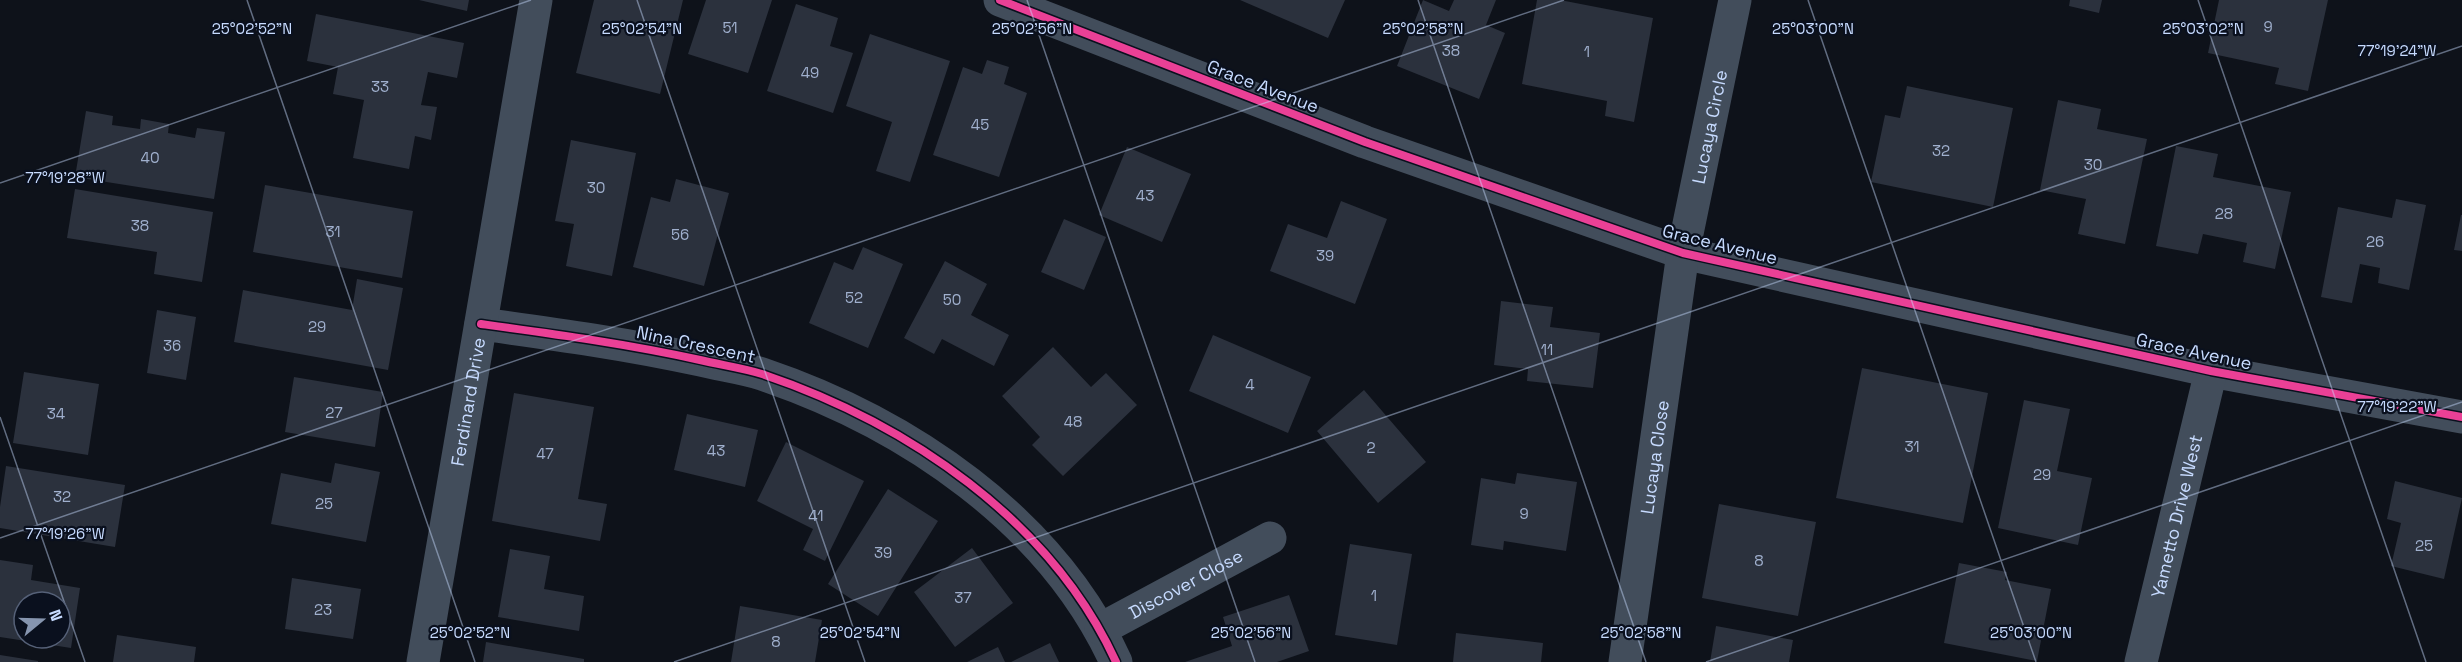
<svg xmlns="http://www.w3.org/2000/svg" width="2462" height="662" font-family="'Space Grotesk',sans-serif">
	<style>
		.building { fill: #2b313d; fill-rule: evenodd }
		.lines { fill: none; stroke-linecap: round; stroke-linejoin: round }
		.street { stroke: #424d5b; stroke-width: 33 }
		.cycleway-casing { stroke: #0a101e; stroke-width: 11 }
		.cycleway { stroke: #ea4096; stroke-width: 8 }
		.ticks { fill: none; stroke: #c7dbff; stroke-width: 1.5; stroke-opacity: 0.45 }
		.labels { text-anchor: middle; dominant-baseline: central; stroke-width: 4.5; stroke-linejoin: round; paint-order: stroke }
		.number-label { font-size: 15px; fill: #a0b0ce }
		.street-label { font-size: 18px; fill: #c7dbff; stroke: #0a101e }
		.ticks-label { font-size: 15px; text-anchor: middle; fill: #c7dbff; stroke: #0a101e; stroke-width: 4.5; stroke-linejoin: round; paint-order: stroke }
	</style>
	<rect width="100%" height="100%" fill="#0e121a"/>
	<path class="building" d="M419,0H469L467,11Z
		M594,0H683L660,94L576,73Z
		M706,0H772L748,73L688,54Z
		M1240,0H1345L1328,38Z
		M1423,0L1449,11L1454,0H1496L1486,25L1505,33L1479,99L1397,66Z
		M1537,0H1560L1653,18L1634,122L1605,116L1607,101L1522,84Z
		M2070,0H2102L2099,13L2069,6Z
		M2219,0H2328L2308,91L2275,84L2279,68L2208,53Z
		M796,4L838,18L830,46L853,53L833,113L767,91Z
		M316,14L464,43L457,78L428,72L421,105L437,107L431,140L415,136L409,169L353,158L364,100L333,94L338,67L307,61Z
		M870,34L950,61L910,182L876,171L892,122L846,106Z
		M987,60L1009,67L1004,84L1027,93L999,177L933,155L963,67L982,74Z
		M1907,86L2013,108L1993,207L1871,182L1885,115L1900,118Z
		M2058,100L2101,109L2097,129L2147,139L2125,244L2078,234L2086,199L2040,190Z
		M86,111L113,116L112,125L140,129L141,119L169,124L168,133L195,138L197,128L225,132L214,199L75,177Z
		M571,140L636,153L612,276L566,266L574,224L555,221Z
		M2176,146L2218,154L2213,177L2291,192L2275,269L2243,262L2247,243L2203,234L2198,254L2156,246Z
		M1127,147L1191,174L1162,242L1099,215Z
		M676,179L729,193L704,286L633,267L651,197L670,202Z
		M265,185L413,211L402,278L253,252Z
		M75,189L213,212L202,282L154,274L157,252L67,238Z
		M2396,199L2426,205L2409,290L2378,283L2380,268L2360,264L2352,303L2321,297L2338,207L2392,218Z
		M1341,201L1387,219L1355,304L1270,271L1288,224L1327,238Z
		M2461,215H2462V251L2454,250Z
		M1064,219L1106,237L1084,290L1041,272Z
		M863,247L903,264L868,348L809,323L834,262L853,270Z
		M945,261L987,284L971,315L1009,335L994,366L942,339L934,354L904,338Z
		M357,279L403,288L388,370L234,342L243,290L352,310Z
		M1501,301L1553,307L1550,327L1600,333L1593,388L1527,381L1528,369L1494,365Z
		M157,310L196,317L186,380L147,373Z
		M1213,335L1311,377L1288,433L1189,391Z
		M1053,347L1091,387L1106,373L1137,405L1063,476L1032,445L1040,437L1002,396Z
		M1862,368L1988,393L1963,523L1836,498Z
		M24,372L99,384L88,455L13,443Z
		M294,377L383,392L375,447L285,432Z
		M1364,390L1426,462L1378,503L1317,431Z
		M514,393L594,407L578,499L607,504L600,541L492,521Z
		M2024,400L2070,409L2057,471L2092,478L2078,545L1998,528Z
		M687,414L758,430L745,487L674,470Z
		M786,442L864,481L825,561L803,550L813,529L757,501Z
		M335,463L380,472L366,542L271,524L281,473L331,483Z
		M6,466L125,485L115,547L0,528V507Z
		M1517,473L1577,482L1566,551L1504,541L1503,550L1471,545L1481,478L1515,484Z
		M2395,481L2462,498L2444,579L2391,566L2401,523L2387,519Z
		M888,489L938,521L878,616L828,584Z
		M1719,504L1816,522L1798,616L1702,598Z
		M1350,544L1412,554L1397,645L1335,635Z
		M972,548L1013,603L955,647L914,592Z
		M510,549L550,556L544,589L584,596L579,631L498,617Z
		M0,560L33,565L31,580L80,588L71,648L0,637ZM24,602H60V638H24Z
		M1959,563L2007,572L2005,580L2051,589L2037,661L1944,643Z
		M292,578L361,589L353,639L285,629Z
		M1289,595L1309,651L1277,662H1185L1232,646L1223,617Z
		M740,606L822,620L815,662H731Z
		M1716,626L1793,640L1789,662H1710Z
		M1456,633L1543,643L1541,662H1453Z
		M117,635L196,647L194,662H113Z
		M486,642L584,659V662H483Z
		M1050,643L1059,662H1011Z
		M998,647L1005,662H967Z
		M0,655L38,661V662H0Z"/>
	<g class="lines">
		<g class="street">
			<path d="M1000,0L1365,142L1683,253L2211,371L2462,417"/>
			<path d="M481,324C554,334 628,344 700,360C721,365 743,368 762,374C907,423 1051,520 1116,662"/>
			<path id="s1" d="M1101,629L1270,538"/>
			<path id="s2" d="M423,662L536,0"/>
			<path id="s3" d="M1625,662L1683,253L1735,0"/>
			<path id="s4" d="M2141,662L2211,371"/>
		</g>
		<g class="cycleway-casing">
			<path id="cycleway" d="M1000,0L1365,142L1683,253L2211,371L2462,417
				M481,324C554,334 628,344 700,360C721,365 743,368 762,374C907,423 1051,520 1116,662"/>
		</g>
		<use href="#cycleway" class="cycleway"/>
	</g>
	<path class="ticks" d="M247,0L475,662M637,0L865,662M1027,0L1255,662M1418,0L1646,662M1808,0L2036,662M2198,0L2426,662M0,183L531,0M0,417L85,662M0,538L1564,0M674,662L2462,46M1706,662L2462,402"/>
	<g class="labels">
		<g class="number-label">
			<text x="2268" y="26">9</text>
			<text x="730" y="27">51</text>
			<text x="1451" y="50">38</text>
			<text x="1587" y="51">1</text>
			<text x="810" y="72">49</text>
			<text x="380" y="86">33</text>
			<text x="980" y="124">45</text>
			<text x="1941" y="150">32</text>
			<text x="150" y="157">40</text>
			<text x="2093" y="164">30</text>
			<text x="596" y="187">30</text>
			<text x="1145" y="195">43</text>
			<text x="2224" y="213">28</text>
			<text x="140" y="225">38</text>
			<text x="333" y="231">31</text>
			<text x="680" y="234">56</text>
			<text x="2375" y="241">26</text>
			<text x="1325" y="255">39</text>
			<text x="854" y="297">52</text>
			<text x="952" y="299">50</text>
			<text x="317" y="326">29</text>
			<text x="172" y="345">36</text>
			<text x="1547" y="349">11</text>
			<text x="1250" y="384">4</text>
			<text x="334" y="412">27</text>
			<text x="56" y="413">34</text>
			<text x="1073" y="421">48</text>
			<text x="1912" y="446">31</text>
			<text x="1371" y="447">2</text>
			<text x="716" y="450">43</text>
			<text x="545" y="453">47</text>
			<text x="2042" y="474">29</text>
			<text x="62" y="496">32</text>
			<text x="324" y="503">25</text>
			<text x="1524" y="513">9</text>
			<text x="816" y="515">41</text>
			<text x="2424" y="545">25</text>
			<text x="883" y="552">39</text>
			<text x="1759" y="560">8</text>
			<text x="1374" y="595">1</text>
			<text x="963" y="597">37</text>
			<text x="323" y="609">23</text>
			<text x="776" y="641">8</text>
		</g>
		<g class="street-label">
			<text transform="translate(1263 86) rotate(21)">Grace Avenue</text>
			<text stroke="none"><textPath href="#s3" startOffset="542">Lucaya Circle</textPath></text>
			<text transform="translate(1720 244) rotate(14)">Grace Avenue</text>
			<text transform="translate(696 344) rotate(12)">Nina Crescent</text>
			<text transform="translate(2194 351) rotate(12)">Grace Avenue</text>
			<text stroke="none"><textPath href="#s2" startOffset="264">Ferdinard Drive</textPath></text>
			<text stroke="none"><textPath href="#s3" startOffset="207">Lucaya Close</textPath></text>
			<text stroke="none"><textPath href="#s4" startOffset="150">Yametto Drive West</textPath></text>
			<text stroke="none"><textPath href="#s1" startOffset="96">Discover Close</textPath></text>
		</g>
	</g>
	<g class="ticks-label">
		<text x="2203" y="34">25°03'02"N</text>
		<text x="252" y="34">25°02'52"N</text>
		<text x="642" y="34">25°02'54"N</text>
		<text x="1032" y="34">25°02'56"N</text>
		<text x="1423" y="34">25°02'58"N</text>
		<text x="1813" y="34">25°03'00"N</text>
		<text x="2397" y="56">77°19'24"W</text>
		<text x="65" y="183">77°19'28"W</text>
		<text x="2397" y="412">77°19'22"W</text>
		<text x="65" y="539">77°19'26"W</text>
		<text x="470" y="638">25°02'52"N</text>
		<text x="860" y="638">25°02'54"N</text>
		<text x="1251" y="638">25°02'56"N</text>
		<text x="1641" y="638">25°02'58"N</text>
		<text x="2031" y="638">25°03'00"N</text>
	</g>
	<g transform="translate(42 620) rotate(71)"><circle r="28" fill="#0a101e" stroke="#566178" stroke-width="1.5"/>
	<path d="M0-4.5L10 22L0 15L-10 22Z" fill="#8695af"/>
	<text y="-9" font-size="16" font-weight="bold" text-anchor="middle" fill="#c7dbff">N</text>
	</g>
</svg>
